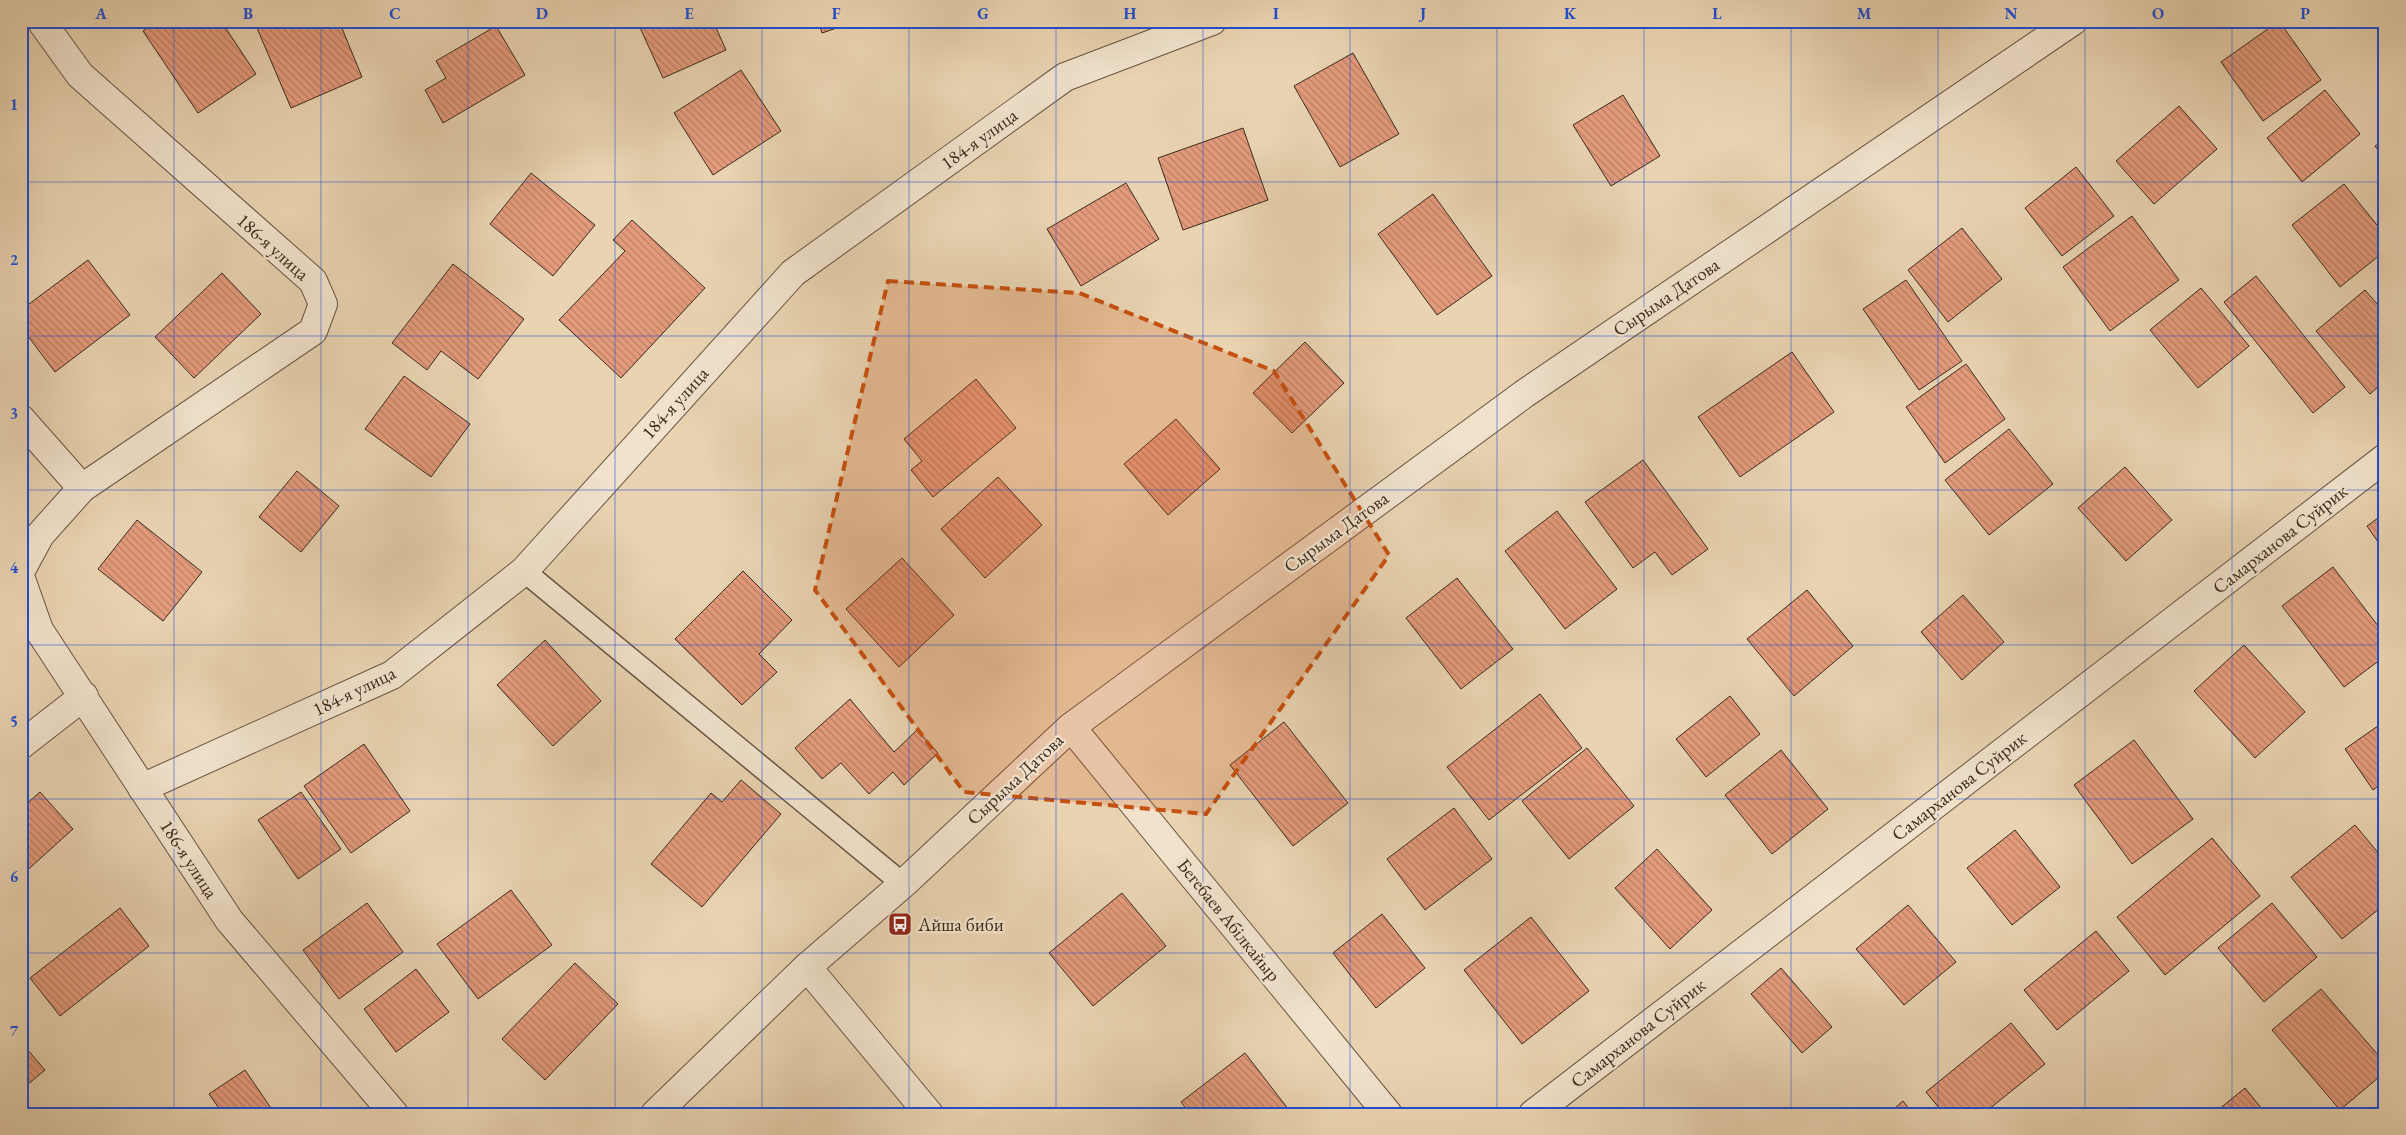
<svg xmlns="http://www.w3.org/2000/svg" width="2406" height="1135" font-family="'EB Garamond',serif">
	<style>
		.building { fill: url(#building-back-hatch); stroke: #3c2a1e }
		.lines { fill: none; stroke-linecap: round; stroke-linejoin: round }
		.service-casing { stroke: #675443; stroke-width: 24 }
		.minor-casing { stroke: #675443; stroke-width: 30 }
		.tertiary-casing { stroke: #675443; stroke-width: 30 }
		.service { stroke: #f1e2cc; stroke-width: 21 }
		.minor { stroke: #f1e2cc; stroke-width: 28 }
		.tertiary { stroke: #f1e2cc; stroke-width: 28 }
		.marked { fill: #c65010; fill-opacity: 0.2; stroke: #c65010; stroke-width: 4; stroke-dasharray: 10 6; stroke-linejoin: round }
		.grid { fill: none; stroke: #1d4ed8; stroke-width: 1; stroke-opacity: 0.55 }
		.labels { text-anchor: middle; dominant-baseline: central; stroke-width: 4.5; stroke-linejoin: round; paint-order: stroke }
		.street-label { font-size: 19px; fill: #3c2a1e; stroke: #f1e2cc }
		.poi-label { font-size: 19px; fill: #3c2a1e; stroke: #f1e2cc; text-anchor: start }
		.neatline { fill: none; stroke: #1d4ed8; stroke-width: 2 }
		.grid-label { font-size: 16px; text-anchor: middle; font-weight: bold; fill: #1d4ed8 }
	</style>
	<defs>
		<pattern id="building-back-hatch" width="6" height="6" patternUnits="userSpaceOnUse" patternTransform="scale(1.25)"><rect width="6" height="6" fill="#e49b7c"/><path d="M-1 5l2 2M0 0l6 6M5-1l2 2" fill="none" stroke="#ba7f65"/></pattern>
	</defs>
	<rect width="100%" height="100%" fill="#e9d3b1"/>
	<filter id="stains"><feTurbulence type="fractalNoise" baseFrequency=".004" numOctaves="4"/><feColorMatrix values="0 0 0 0 .2 0 0 0 0 .09 0 0 0 0 .02 0 0 0 .5 -.17"/></filter>
	<radialGradient id="worn" r=".72"><stop offset=".6" stop-color="#630" stop-opacity="0"/><stop offset="1" stop-color="#630" stop-opacity=".3"/></radialGradient>
	<path class="building" d="M158,21H221L256,74L198,113L143,31Z
		M254,21H339L362,77L291,108Z
		M637,21H713L726,50L663,78Z
		M818,21H857L822,33Z
		M2279,21L2321,80L2263,121L2221,62Z
		M496,26L525,75L443,123L425,90L446,78L436,61Z
		M1353,53L1399,134L1340,167L1294,86Z
		M741,70L781,131L713,175L674,113Z
		M2325,90L2360,134L2302,182L2267,138Z
		M1623,95L1660,156L1611,186L1573,125Z
		M2179,106L2217,149L2154,204L2116,161Z
		M1243,128L1268,200L1183,230L1158,158Z
		M2385,139V160L2375,146Z
		M2076,167L2114,216L2062,256L2025,208Z
		M531,173L595,225L553,276L490,224Z
		M1126,183L1159,239L1081,286L1047,229Z
		M2344,184L2385,235V251L2340,287L2292,225Z
		M1433,194L1492,276L1437,315L1378,234Z
		M2132,216L2179,280L2110,331L2063,267Z
		M632,220L705,288L621,378L559,320L625,251L613,240Z
		M1962,228L2002,279L1948,322L1908,270Z
		M88,260L130,315L55,372L21,327V310Z
		M453,264L524,319L478,379L441,351L427,370L392,343Z
		M222,273L261,314L194,378L155,337Z
		M2256,276L2345,387L2313,413L2224,302Z
		M1906,280L1962,361L1919,390L1863,309Z
		M2201,288L2249,346L2198,388L2150,330Z
		M2365,290L2385,313V381L2370,394L2316,331Z
		M1305,342L1344,383L1292,433L1253,393Z
		M1792,352L1834,412L1740,477L1698,417Z
		M1966,364L2005,419L1945,463L1906,407Z
		M404,376L470,424L431,477L365,429Z
		M976,379L1016,428L933,497L911,470L922,461L904,439Z
		M1176,419L1220,469L1168,515L1124,464Z
		M2009,429L2053,484L1989,535L1945,480Z
		M1643,460L1708,549L1672,575L1655,552L1633,568L1585,502Z
		M2125,467L2172,520L2126,561L2078,508Z
		M297,471L339,506L301,552L259,517Z
		M998,477L1042,525L985,578L941,529Z
		M1557,511L1617,589L1565,629L1505,551Z
		M2385,513V552L2367,526Z
		M137,520L202,572L163,621L98,569Z
		M902,558L954,615L899,667L846,609Z
		M2333,567L2385,635V656L2344,687L2282,606Z
		M743,571L792,620L759,654L777,672L742,705L675,639Z
		M1457,578L1513,649L1461,689L1406,618Z
		M1807,590L1853,646L1794,696L1747,639Z
		M1963,595L2004,642L1962,680L1921,632Z
		M545,640L601,701L553,746L497,685Z
		M2244,645L2305,712L2255,758L2194,691Z
		M1540,694L1582,748L1489,820L1447,767Z
		M1730,696L1760,734L1706,777L1676,739Z
		M850,699L894,752L917,730L938,753L904,785L893,772L869,794L841,763L822,779L795,748Z
		M2385,721V781L2373,790L2345,749Z
		M1284,722L1348,803L1293,846L1230,765Z
		M2134,740L2193,819L2132,864L2074,785Z
		M364,744L410,811L351,853L304,786Z
		M1587,748L1634,806L1569,859L1522,801Z
		M1781,750L1828,809L1772,854L1725,795Z
		M741,780L781,814L702,907L651,864L711,793L722,802Z
		M40,792L73,829L21,876V809Z
		M301,792L341,849L298,879L258,820Z
		M1454,808L1492,859L1425,910L1387,859Z
		M2355,825L2385,861V904L2342,939L2291,877Z
		M2015,830L2060,887L2012,925L1967,868Z
		M2212,838L2260,896L2165,975L2117,917Z
		M1657,849L1712,910L1670,949L1615,888Z
		M511,890L552,945L478,999L437,944Z
		M1122,893L1166,946L1093,1006L1049,953Z
		M367,903L403,952L339,999L303,950Z
		M2272,903L2317,957L2264,1002L2218,948Z
		M1908,905L1956,962L1904,1005L1856,949Z
		M120,908L149,946L60,1016L30,978Z
		M1382,914L1425,968L1376,1008L1333,953Z
		M1531,917L1589,991L1522,1044L1464,970Z
		M2096,931L2129,971L2057,1030L2024,990Z
		M575,963L618,1004L545,1080L502,1039Z
		M1781,968L1832,1027L1802,1053L1751,994Z
		M416,969L449,1012L396,1052L364,1009Z
		M2321,989L2385,1063V1072L2340,1110L2272,1030Z
		M2011,1023L2045,1064L1983,1114H1944L1926,1092Z
		M21,1042L45,1070L21,1090Z
		M1245,1053L1292,1114H1190L1181,1102Z
		M245,1070L275,1114H223L209,1094Z
		M2245,1088L2266,1114H2213Z
		M1903,1101L1913,1114H1888Z"/>
	<g class="lines">
		<g class="service-casing">
			<path id="service" d="M524,571L903,884"/>
		</g>
		<g class="minor-casing">
			<path id="minor" d="M21,419L82,488
				M21,570L40,535L82,488L313,331L323,304L313,281L80,75L41,21
				M21,579L39,630L229,920L394,1114
				M1071,727L1388,1114
				M21,745L84,696
				M142,788L392,675L524,571L793,273L1065,77L1212,21
				M807,967L929,1114
				M1533,1114L2385,458"/>
		</g>
		<g class="tertiary-casing">
			<path id="tertiary" d="M655,1114L807,967L903,884L1071,727L1524,394L2073,21"/>
		</g>
		<use href="#service" class="service"/>
		<use href="#minor" class="minor"/>
		<use href="#tertiary" class="tertiary"/>
	</g>
	<path class="marked" d="M888,281L1079,293L1274,371L1389,555L1206,814L964,792L815,590Z"/>
	<path class="grid" d="M174,21V1114M321,21V1114M468,21V1114M615,21V1114M762,21V1114M909,21V1114M1056,21V1114M1203,21V1114M1350,21V1114M1497,21V1114M1644,21V1114M1791,21V1114M1938,21V1114M2085,21V1114M2232,21V1114M21,182H2385M21,336H2385M21,490H2385M21,645H2385M21,799H2385M21,953H2385"/>
	<defs>
		<g id="bus-square" transform="scale(1.25)"><rect x="-9" y="-9" width="18" height="18" rx="4" fill="#8f2418" stroke="#f1e2cc"/><path d="M-5-6H5V4H4V6H2V4H-2V6H-4V4H-5ZM-3.5-4V0h7V-4ZM-3.5 1.2v1.5H-2V1.2ZM2 1.2v1.5H3.5V1.2Z" fill="#fff"/></g>
	</defs>
	<g fill-rule="evenodd">
		<use href="#bus-square" x="900" y="924"/>
	</g>
	<g class="labels">
		<g class="street-label">
			<text transform="translate(979 139) rotate(-36)">184-я улица</text>
			<text transform="translate(273 247) rotate(42)">186-я улица</text>
			<text transform="translate(1666 297) rotate(-34)">Сырыма Датова</text>
			<text transform="translate(675 403) rotate(-48)">184-я улица</text>
			<text transform="translate(1336 532) rotate(-36)">Сырыма Датова</text>
			<text transform="translate(2280 539) rotate(-38)">Самарханова Суйрик</text>
			<text transform="translate(354 691) rotate(-26)">184-я улица</text>
			<text transform="translate(1015 779) rotate(-43)">Сырыма Датова</text>
			<text transform="translate(1959 786) rotate(-38)">Самарханова Суйрик</text>
			<text transform="translate(189 859) rotate(57)">186-я улица</text>
			<text transform="translate(1229 920) rotate(51)">Бегебаев Абілкайыр</text>
			<text transform="translate(1638 1033) rotate(-38)">Самарханова Суйрик</text>
		</g>
		<g class="poi-label">
			<text x="918" y="924">Айша биби</text>
		</g>
	</g>
	<rect width="2406" height="1135" fill="none" stroke="#e9d3b1" stroke-width="55"/>
	<rect x="28" y="28" width="2350" height="1080" class="neatline"/>
	<g class="grid-label">
		<text x="101" y="19">A</text>
		<text x="248" y="19">B</text>
		<text x="395" y="19">C</text>
		<text x="542" y="19">D</text>
		<text x="689" y="19">E</text>
		<text x="836" y="19">F</text>
		<text x="983" y="19">G</text>
		<text x="1130" y="19">H</text>
		<text x="1276" y="19">I</text>
		<text x="1423" y="19">J</text>
		<text x="1570" y="19">K</text>
		<text x="1717" y="19">L</text>
		<text x="1864" y="19">M</text>
		<text x="2011" y="19">N</text>
		<text x="2158" y="19">O</text>
		<text x="2305" y="19">P</text>
		<text x="14" y="110">1</text>
		<text x="14" y="265">2</text>
		<text x="14" y="419">3</text>
		<text x="14" y="573">4</text>
		<text x="14" y="727">5</text>
		<text x="14" y="882">6</text>
		<text x="14" y="1036">7</text>
	</g>
	<rect width="100%" height="100%" filter="url(#stains)"/>
	<rect width="100%" height="100%" fill="url(#worn)"/>
</svg>
